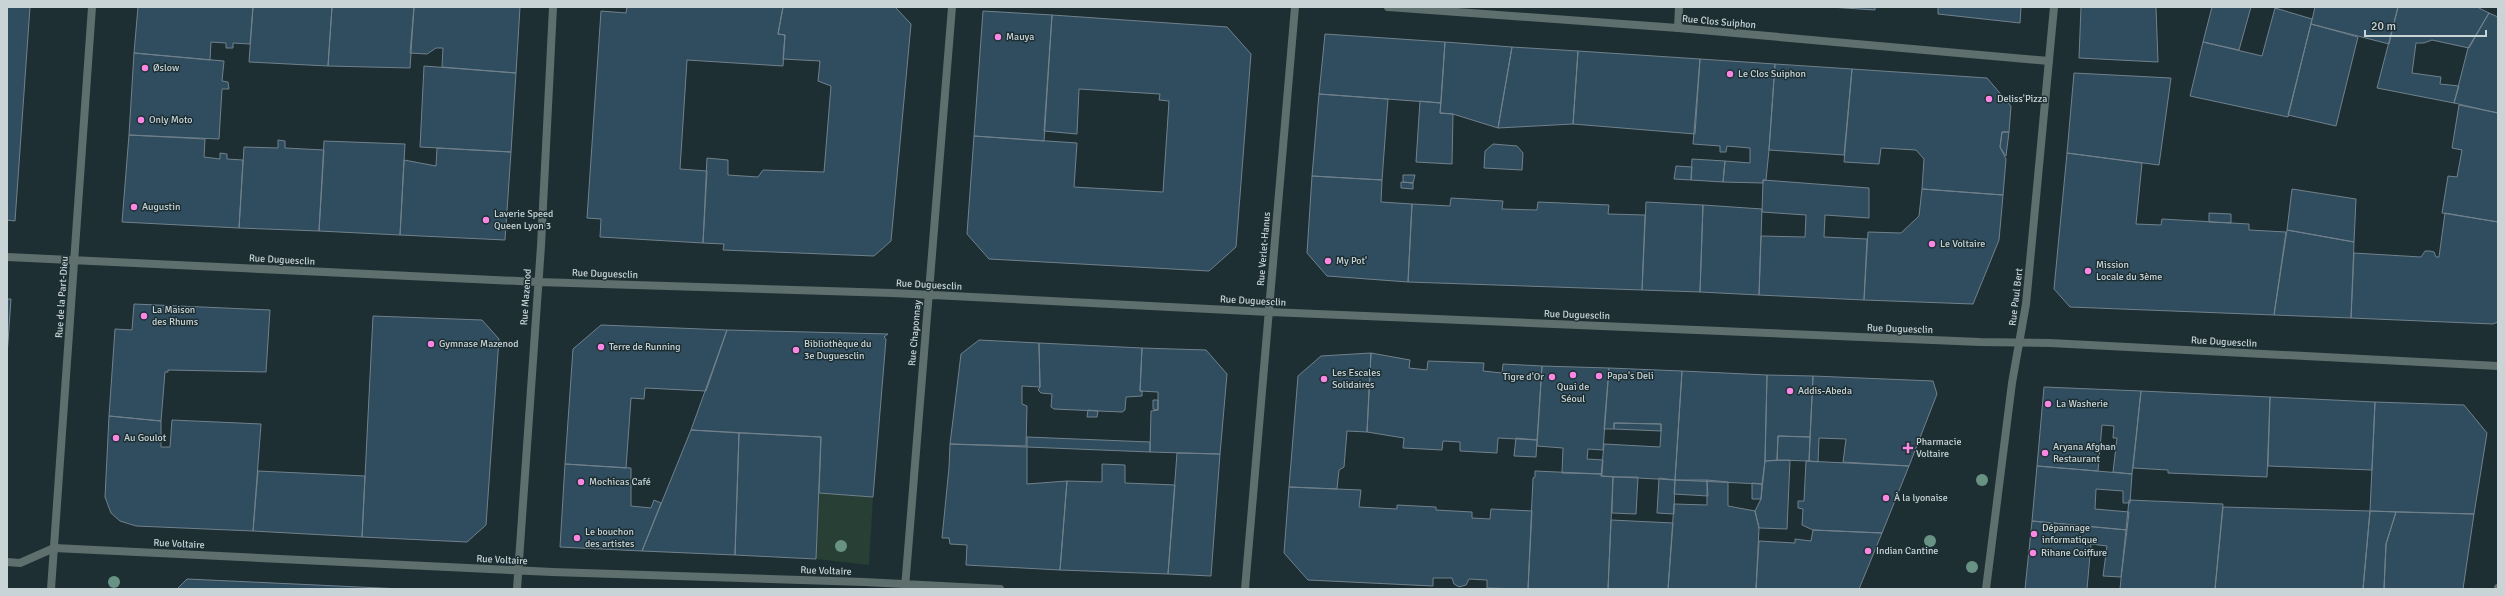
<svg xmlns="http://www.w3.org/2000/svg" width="2505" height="596" font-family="Signika,sans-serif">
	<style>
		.green { fill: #273f34 }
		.building { fill: #304d5f; stroke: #71818c }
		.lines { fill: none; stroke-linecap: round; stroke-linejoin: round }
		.pedestrian { stroke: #5e6f6d; stroke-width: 8 }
		.minor { stroke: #5e6f6d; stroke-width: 8 }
		.tertiary { stroke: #5e6f6d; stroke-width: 8 }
		.tree { fill: #689384 }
		.poi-dot { fill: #fc86e3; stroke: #1d2f33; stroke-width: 1.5 }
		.labels { text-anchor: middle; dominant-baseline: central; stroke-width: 3; stroke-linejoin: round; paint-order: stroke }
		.street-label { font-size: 10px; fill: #c9d4d7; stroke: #1d2f33 }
		.poi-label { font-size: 10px; fill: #c9d4d7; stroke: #1d2f33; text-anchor: start }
	</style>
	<rect width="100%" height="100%" fill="#1d2f33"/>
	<path class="green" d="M819,493L873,497L869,565L816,559Z"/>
	<path class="building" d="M7,7H30L15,221L7,220Z
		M138,7H253L250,44L233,43V48H226V43L211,42L210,60L134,53Z
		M253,7H332L328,66L249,62Z
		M332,7H414L410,68L328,66Z
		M414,7H520L516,73L442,67L443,48H436L427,54L410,53Z
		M627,7H783L778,34L785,35L783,66L687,60L680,169L707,171L703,243L600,237L601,219L587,218L601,11L626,13Z
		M783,7H895L911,24L891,241L874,256L723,250L724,244L703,243L707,158L728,160V175L758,177L763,170L824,172L831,86L818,81L820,61L783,59L785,35L778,34Z
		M1830,7H1875V10Z
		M1938,7H2021L2020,23L1938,14Z
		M2081,7H2156L2158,62L2079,58Z
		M2212,7H2251L2239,50L2203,42Z
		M2315,7H2398L2389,44L2311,24Z
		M2398,7H2477L2489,13L2469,48L2432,40L2424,43H2416L2412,73L2441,77L2440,84L2459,86L2454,103L2377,88Z
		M2275,8L2312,19L2288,117L2190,96L2203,42L2262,56Z
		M983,11L1052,15L1044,141L974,136Z
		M2489,13L2498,17V113L2454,103L2468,48Z
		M1052,15L1227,27L1251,54L1236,247L1209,271L989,259L967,234L974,136L1077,143L1074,187L1163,192L1169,101L1159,100L1160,94L1079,89L1077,134L1044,131Z
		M2311,24L2358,37L2336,126L2288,115Z
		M1325,34L1445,42L1441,103L1319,94Z
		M1445,42L1512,47L1498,128L1453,114L1440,113Z
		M1512,47L1578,51L1573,124L1498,128Z
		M1578,51L1700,59L1695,134L1573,124Z
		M134,53L224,61L222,81L228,82L229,89H222L219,139L129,135Z
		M1700,59L1775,64L1769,150L1766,180H1763V183L1723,182L1725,161L1750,163V148L1727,146L1726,152H1720V146L1693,144Z
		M1775,64L1852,69L1844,155L1769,150Z
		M424,66L516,73L511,152L420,147Z
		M1852,69L1987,78L2011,106L2009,132H2002L2000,147L2006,159L2003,195L1922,189L1924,159L1916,150L1881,148L1879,164L1844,162Z
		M2074,73L2171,78L2159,165L2067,153Z
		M1319,94L1388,99L1382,180L1312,176Z
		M1420,101L1441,103L1440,113L1453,114L1452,164L1416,162Z
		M2459,105L2498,113V222L2442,213L2448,176L2457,177L2462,150L2452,148Z
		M2002,132H2009L2006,156L2000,147Z
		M129,135L205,139L204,157L220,159V153L227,154V159L243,160L239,228L122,222Z
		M278,140L285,141V148L324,150L319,231L239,228L244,147L278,148Z
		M324,141L405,144L400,235L319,231Z
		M1493,144L1517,146L1523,153L1522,170L1484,168L1485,151Z
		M437,148L511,152L505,240L400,235L404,160L436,166Z
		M2067,153L2142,163L2136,224L2161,225L2162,219L2249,224V230L2286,232L2274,315L2070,307L2054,289Z
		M1692,159L1725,161L1723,182L1691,180Z
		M1676,166L1692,167L1691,180L1674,179Z
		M1403,175H1415L1413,183L1403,182Z
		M1312,176L1382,180L1381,202L1412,204L1408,282L1327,276L1307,253Z
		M1763,180L1869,188V218L1825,215L1824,237L1867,239L1864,300L1759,295L1761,236L1805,237L1806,215L1762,212Z
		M1401,182L1413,183V189L1401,188Z
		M1922,189L2003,195L1999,240L1973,304L1864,300L1868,232L1901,233L1919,216Z
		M2292,189L2356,199L2354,242L2287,230Z
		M1451,198L1503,201L1502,209L1537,210L1538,202L1609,205L1608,214L1645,215L1642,290L1408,282L1412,204L1450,206Z
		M1646,202L1703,205L1700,292L1642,290Z
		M1703,205L1762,209L1759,295L1700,292Z
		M2209,213L2231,214V223L2209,222Z
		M2445,213L2498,222V322L2493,324L2351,318L2354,253L2421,257L2425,251H2430L2434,252L2436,257H2439Z
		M2287,230L2354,242L2351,318L2274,315Z
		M7,299H11L7,356Z
		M134,304L270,310L266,372L168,370V372H165L161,421L109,416L115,329L132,330Z
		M373,316L482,320L499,339L486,525L467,542L362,537Z
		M601,325L727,330L706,391L645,388L644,399L631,398L626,468L565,464L573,349Z
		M727,330L888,334L884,337L886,339L873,497L819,493L821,437L691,430Z
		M979,340L1039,343L1040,387L1022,386V404L1027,406L1026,446L950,444L961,354Z
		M1039,343L1142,348L1140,391H1142V396L1126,397L1125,410L1122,412L1054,409L1051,407L1052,394L1041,393L1038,390L1040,387Z
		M1142,348L1206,350L1227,374L1220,454L1150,452L1151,411L1158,410V392L1140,391Z
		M1371,353L1367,432L1347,431L1344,467L1339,470L1337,489L1289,487L1298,376L1321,356Z
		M1371,353L1410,360L1409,368L1427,370L1428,361L1484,363L1483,371L1502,373L1503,364L1542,366L1537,440L1498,438L1497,453L1460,451V442L1443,441L1442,450L1403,448L1404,438L1367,432Z
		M1542,366L1609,368L1603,450L1588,449L1587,459L1603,460L1602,474L1562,473L1563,448L1537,446Z
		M1609,368L1682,371L1675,480L1601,476L1604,444L1660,447L1661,431V424L1614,423V429H1604Z
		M1682,371L1767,375L1765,461L1762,484L1675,480Z
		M1767,375L1813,376L1810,437L1778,436L1777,460L1765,461Z
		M1813,376L1933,381L1937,394L1909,466L1843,462L1846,439L1819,438L1818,462L1809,461Z
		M2044,387L2141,391L2132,474L2113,472L2117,438H2113L2114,426L2102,425L2098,471L2037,466Z
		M2141,391L2270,397L2267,477L2168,473V470L2133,468Z
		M2270,397L2375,402L2372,470L2268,466Z
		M1153,400H1158V410L1153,409Z
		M2375,402L2464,405L2487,433L2474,514L2370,511Z
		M1088,410L1098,411L1097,417H1087Z
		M109,416L161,421V447H170L172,420L261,424L253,531L136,526L120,521L111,513L105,497Z
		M1614,423L1661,424V431L1614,429Z
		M691,430L739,433L735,555L642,551Z
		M739,433L821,437L816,559L735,555Z
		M1778,436L1810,437L1809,461L1777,460Z
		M1027,437L1150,442V452L1027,447Z
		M1516,438L1537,440L1536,457L1514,456Z
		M950,444L1027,447V484L1067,481L1060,570L966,565L967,545L950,544L949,538H942L949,468Z
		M1177,453L1220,454L1211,576L1168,574Z
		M1790,460L1787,529L1759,528L1755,511L1761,499L1765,461Z
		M1806,461L1909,466L1882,533L1813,530L1802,525L1803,509L1798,508V501H1804Z
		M565,464L631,468V506L651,508L654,500L661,503L642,551L560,547Z
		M1102,464L1125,465V483L1175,485L1168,574L1060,570L1067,481L1102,482Z
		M2037,466L2132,474L2130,503H2123V491L2096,489L2095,509L2129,512L2127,530L2032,521Z
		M258,471L365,476L362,537L253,531Z
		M1535,471L1602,474L1601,476L1613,477L1608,589H1528L1533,478L1535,477Z
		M1613,477H1638L1636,514L1612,513Z
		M1659,478L1675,480L1674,514L1657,513Z
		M1675,480H1707L1708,496L1674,494Z
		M1707,480L1728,482V506L1755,511L1759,528L1756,589H1668L1674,504L1707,505Z
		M1752,483L1762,484L1761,499H1752Z
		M1289,487L1361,490L1359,507L1397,509V505L1436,507V510L1472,512V518L1490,519L1491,509L1532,511L1528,589L1487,588V580L1469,579L1466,585L1459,587L1454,584L1452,578H1433V586L1308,580L1284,553Z
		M2129,500L2223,504L2215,589H2120Z
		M2223,507L2370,511L2363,589H2215Z
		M2370,511L2396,512L2386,544L2384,589H2363Z
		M2396,512L2474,514L2463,589H2384L2386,544Z
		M1611,520L1673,523L1668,589H1608Z
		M2032,521L2127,530L2121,577L2103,576L2107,546L2091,544L2087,589H2025Z
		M1813,530L1882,533L1859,589H1756L1759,541L1795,543V539L1811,541Z
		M187,579L402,589H177Z"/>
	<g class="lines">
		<path class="pedestrian" d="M1678,28L1679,7
			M7,562L20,563L54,548"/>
		<path class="minor" d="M1388,7L1678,28L2049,61
			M7,257L538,282L892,293L1269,312L1980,342L2050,343L2498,366
			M54,548L552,572L864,582L1000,589
			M905,588L952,7
			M51,589L92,7
			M517,589L541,246L553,7
			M1245,589L1295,7
			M2498,589V588"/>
		<path class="tertiary" d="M1986,589L2012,383L2026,304L2054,7"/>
	</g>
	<g class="tree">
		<circle cx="1982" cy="480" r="6"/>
		<circle cx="1930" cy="541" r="6"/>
		<circle cx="841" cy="546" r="6"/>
		<circle cx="1972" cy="567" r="6"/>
		<circle cx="114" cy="582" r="6"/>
	</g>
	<g class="poi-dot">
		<circle cx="998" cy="37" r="4"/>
		<circle cx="145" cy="68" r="4"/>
		<circle cx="1730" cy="74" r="4"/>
		<circle cx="1989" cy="99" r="4"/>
		<circle cx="141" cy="120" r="4"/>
		<circle cx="134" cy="207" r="4"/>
		<circle cx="486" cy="220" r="4"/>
		<circle cx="1932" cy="244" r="4"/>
		<circle cx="1328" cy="261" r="4"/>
		<circle cx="2088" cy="271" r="4"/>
		<circle cx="144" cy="316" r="4"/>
		<circle cx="431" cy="344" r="4"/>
		<circle cx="601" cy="347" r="4"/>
		<circle cx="796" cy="350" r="4"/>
		<circle cx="1573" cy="375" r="4"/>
		<circle cx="1599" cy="376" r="4"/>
		<circle cx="1552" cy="377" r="4"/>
		<circle cx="1324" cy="379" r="4"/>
		<circle cx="1790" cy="391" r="4"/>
		<circle cx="2048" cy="404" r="4"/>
		<circle cx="116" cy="438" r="4"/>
		<path d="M1906 442h4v4h4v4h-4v4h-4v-4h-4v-4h4z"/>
		<circle cx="2045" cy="453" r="4"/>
		<circle cx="581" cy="482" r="4"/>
		<circle cx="1886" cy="498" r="4"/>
		<circle cx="2034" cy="534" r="4"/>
		<circle cx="577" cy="538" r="4"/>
		<circle cx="1868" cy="551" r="4"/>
		<circle cx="2033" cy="553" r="4"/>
	</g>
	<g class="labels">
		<g class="street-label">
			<text transform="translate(1719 22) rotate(5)">Rue Clos Suiphon</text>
			<text transform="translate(1264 249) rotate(-85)">Rue Verlet-Hanus</text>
			<text transform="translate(282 260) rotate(3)">Rue Duguesclin</text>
			<text transform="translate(605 274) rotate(2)">Rue Duguesclin</text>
			<text transform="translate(929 285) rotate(3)">Rue Duguesclin</text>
			<text transform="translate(62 297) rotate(-86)">Rue de la Part-Dieu</text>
			<text transform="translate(526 297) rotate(-86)">Rue Mazenod</text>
			<text transform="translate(2016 297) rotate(-83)">Rue Paul Bert</text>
			<text transform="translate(1253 301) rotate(3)">Rue Duguesclin</text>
			<text transform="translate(1577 315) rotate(2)">Rue Duguesclin</text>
			<text transform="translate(1900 329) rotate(2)">Rue Duguesclin</text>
			<text transform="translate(915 333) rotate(-85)">Rue Chaponnay</text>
			<text transform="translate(2224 342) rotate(3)">Rue Duguesclin</text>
			<text transform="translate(179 544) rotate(3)">Rue Voltaire</text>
			<text transform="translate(502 560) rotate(3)">Rue Voltaire</text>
			<text transform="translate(826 571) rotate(2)">Rue Voltaire</text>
		</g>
		<g class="poi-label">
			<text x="1006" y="37">Mauya</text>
			<text x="153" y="68">Øslow</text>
			<text x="1738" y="74">Le Clos Suiphon</text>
			<text x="1997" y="99">Deliss'Pizza</text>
			<text x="149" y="120">Only Moto</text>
			<text x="142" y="207">Augustin</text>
			<text x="494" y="214">Laverie Speed<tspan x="494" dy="12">Queen Lyon 3</tspan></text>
			<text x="1940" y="244">Le Voltaire</text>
			<text x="1336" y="261">My Pot'</text>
			<text x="2096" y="265">Mission<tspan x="2096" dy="12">Locale du 3ème</tspan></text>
			<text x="152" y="310">La Maison<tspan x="152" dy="12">des Rhums</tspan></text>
			<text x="439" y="344">Gymnase Mazenod</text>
			<text x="804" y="344">Bibliothèque du<tspan x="804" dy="12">3e Duguesclin</tspan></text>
			<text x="609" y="347">Terre de Running</text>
			<text x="1332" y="373">Les Escales<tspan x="1332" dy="12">Solidaires</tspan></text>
			<text x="1607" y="376">Papa's Deli</text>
			<text x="1544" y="377" text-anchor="end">Tigre d'Or</text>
			<text x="1573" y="387" text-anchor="middle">Quai de<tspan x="1573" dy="12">Séoul</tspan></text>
			<text x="1798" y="391">Addis-Abeda</text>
			<text x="2056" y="404">La Washerie</text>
			<text x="124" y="438">Au Goulot</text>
			<text x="1916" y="442">Pharmacie<tspan x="1916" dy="12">Voltaire</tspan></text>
			<text x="2053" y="447">Aryana Afghan<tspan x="2053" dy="12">Restaurant</tspan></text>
			<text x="589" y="482">Mochicas Café</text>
			<text x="1894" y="498">À la lyonaise</text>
			<text x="2042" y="528">Dépannage<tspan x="2042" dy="12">informatique</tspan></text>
			<text x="585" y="532">Le bouchon<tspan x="585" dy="12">des artistes</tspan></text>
			<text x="1876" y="551">Indian Cantine</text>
			<text x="2041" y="553">Rihane Coiffure</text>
		</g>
	</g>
	<rect width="2505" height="596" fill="none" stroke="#c9d4d7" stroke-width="16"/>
	<path d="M2365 30v6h121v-6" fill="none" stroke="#c9d4d7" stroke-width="2"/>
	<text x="2371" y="30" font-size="12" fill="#c9d4d7" stroke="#1d2f33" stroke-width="3" paint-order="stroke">20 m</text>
</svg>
